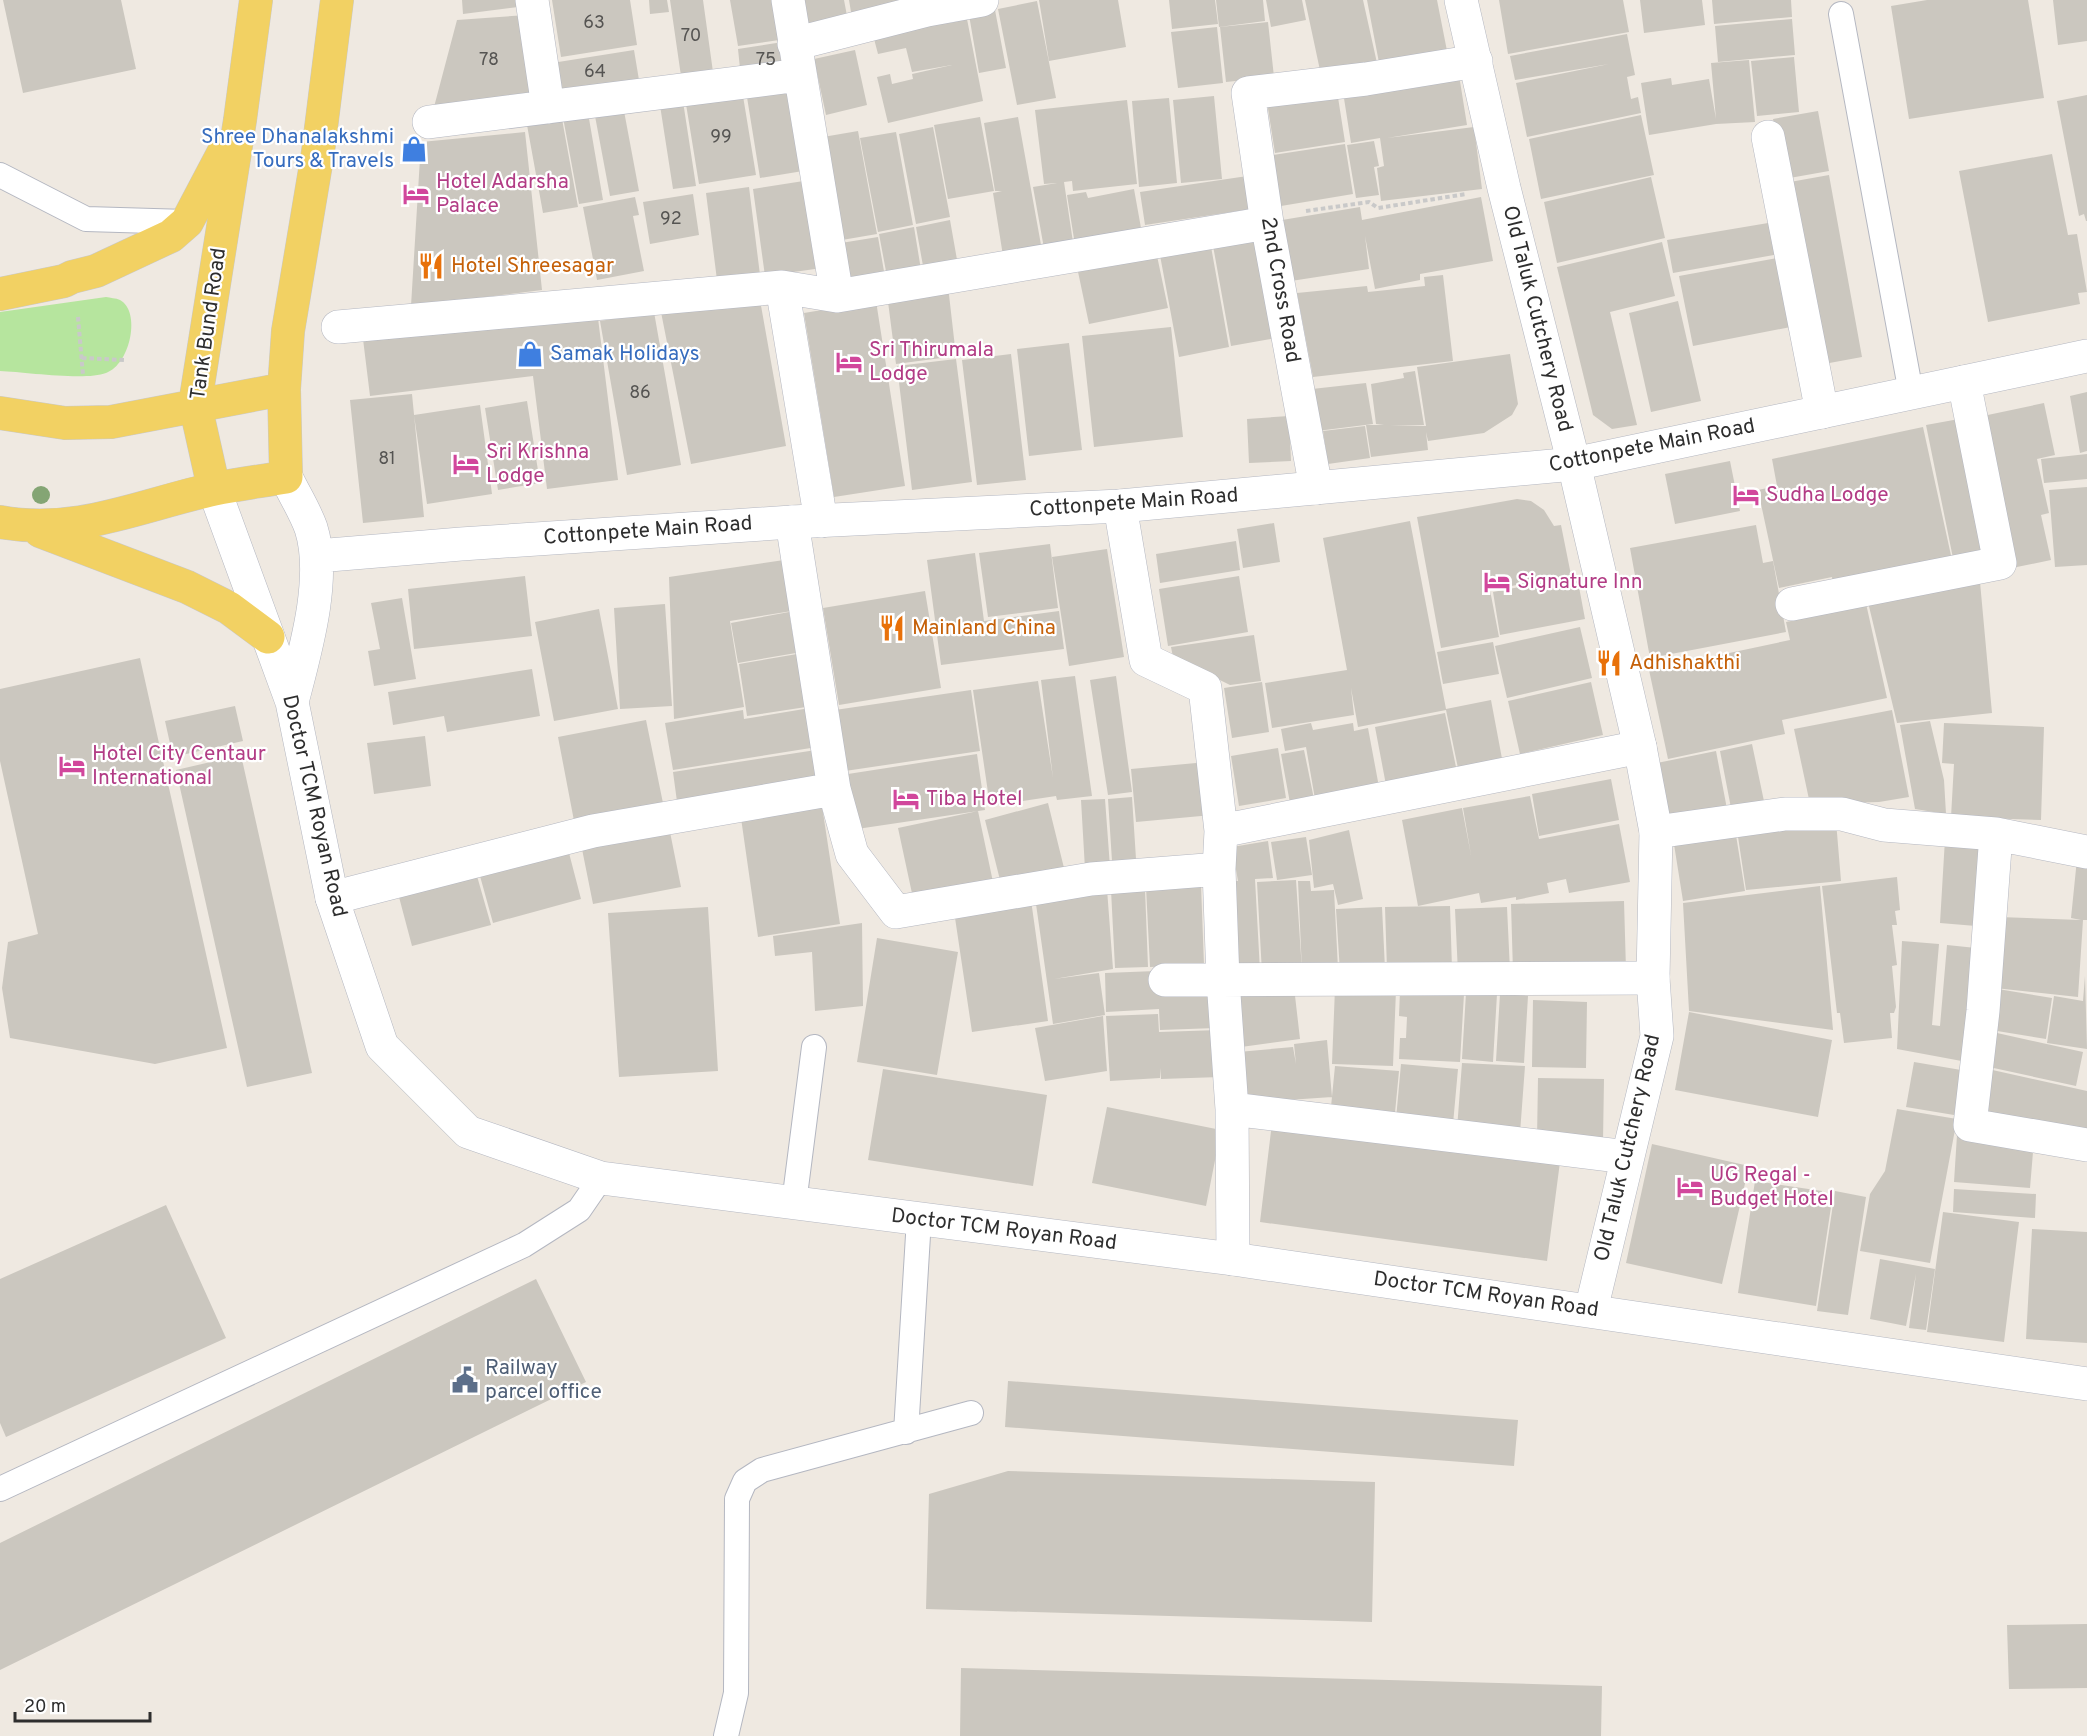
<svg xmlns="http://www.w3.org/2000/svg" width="2087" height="1736" font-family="Overpass,sans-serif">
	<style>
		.green { fill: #b6e59e }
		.building { fill: #cbc7bf }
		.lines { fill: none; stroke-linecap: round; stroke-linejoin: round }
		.service-casing { stroke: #b4b7c1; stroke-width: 26 }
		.minor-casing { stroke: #b4b7c1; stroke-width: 34 }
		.tertiary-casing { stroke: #b4b7c1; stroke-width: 34 }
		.secondary-casing { stroke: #b4b7c1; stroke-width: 34 }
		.primary-casing { stroke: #c9c9c9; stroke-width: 34 }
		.path { stroke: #c9c9c9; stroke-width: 4; stroke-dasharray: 4.5 3; stroke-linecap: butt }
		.service { stroke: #fff; stroke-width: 24 }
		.minor { stroke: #fff; stroke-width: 33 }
		.tertiary { stroke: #fff; stroke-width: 33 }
		.secondary { stroke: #fff; stroke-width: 33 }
		.primary { stroke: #f2d163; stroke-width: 33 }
		.tree { fill: #84a574 }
		.labels { text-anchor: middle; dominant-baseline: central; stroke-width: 4.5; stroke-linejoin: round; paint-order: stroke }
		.number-label { font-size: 18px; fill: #555452 }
		.shop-label { font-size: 21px; fill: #366cbe; stroke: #fff; text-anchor: end }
		.hotel-label { font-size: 21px; fill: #b23c85; stroke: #fff; text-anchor: start }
		.food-label { font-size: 21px; fill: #c56008; stroke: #fff; text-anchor: start }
		.street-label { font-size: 21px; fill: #2e2e2e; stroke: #fff }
		.service-label { font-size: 21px; fill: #4e5e75; stroke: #fff; text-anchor: start }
	</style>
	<rect width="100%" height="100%" fill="#efe9e1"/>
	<path class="green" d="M106,297C110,298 116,298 120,300C141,311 131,364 106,373C85,381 25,372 0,371V312Z"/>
	<path class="building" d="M3,0H121L136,69L23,93Z
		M462,0H525L526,6L463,14Z
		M552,0H630L637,45L561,57Z
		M649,0H667L669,12L650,14Z
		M670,0H703L713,72L681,76Z
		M730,0H780L786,39L738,46Z
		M797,0H844L848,21L803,30Z
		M849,0H917L852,18Z
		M1039,0H1118L1126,47L1049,61Z
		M1169,0H1215L1218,24L1172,29Z
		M1216,0H1263L1265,21L1219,27Z
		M1266,0H1302L1306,20L1271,27Z
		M1305,0H1363L1377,63L1321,75Z
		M1367,0H1437L1449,61L1381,73Z
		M1499,0H1623L1629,32L1508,54Z
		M1640,0H1702L1705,25L1644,33Z
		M1712,0H1791L1792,17L1714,24Z
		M1927,0H2028L2044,98L1909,119L1891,6Z
		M2053,0H2087V41L2058,45Z
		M1037,1L1056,98L1017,105L998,9Z
		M995,10L1006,68L979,73L969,15Z
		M527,15L537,100L434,107L457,20Z
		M949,18L950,23L967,19L983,101L888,123L877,77L890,74L892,84L913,79L912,74L952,65L912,72L906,48L878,54L873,35Z
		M1792,19L1795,55L1718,62L1715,26Z
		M1268,22L1274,77L1226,82L1220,27Z
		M1217,27L1223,83L1178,88L1171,32Z
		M1627,34L1635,75L1627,77L1631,99L1638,97L1641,113L1527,137L1516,83L1609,64L1515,80L1510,56Z
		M789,41L794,70L741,78L738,49Z
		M634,50L639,80L557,93L552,63Z
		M855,50L867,105L826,115L814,59Z
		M1794,57L1799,112L1757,116L1751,61Z
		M1749,60L1755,122L1716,124L1649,135L1641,83L1671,78L1672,85L1709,79L1716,119L1711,63Z
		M1459,75L1467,125L1387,138L1474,127L1482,189L1381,201L1377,168L1384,166L1380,138L1351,143L1343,92Z
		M790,85L803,171L760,178L746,91Z
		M742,90L756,175L699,184L685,98Z
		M1337,91L1345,142L1275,153L1267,102Z
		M682,95L696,186L673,189L659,99Z
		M2087,95V221H2086L2084,214L2079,216L2057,101Z
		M1214,96L1222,179L1181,183L1173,100Z
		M1169,98L1177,183L1139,187L1132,101Z
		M1127,100L1137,184L1073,191L1072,181L1064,182L1074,249L1045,254L1033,187L1057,183L1044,184L1035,110Z
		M587,107L603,200L579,204L562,112Z
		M560,108L578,207L543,213L525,114Z
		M624,111L639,191L610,196L595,116Z
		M1818,111L1829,171L1784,179L1773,119Z
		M1641,115L1654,175L1541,199L1529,139Z
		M980,117L994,191L948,199L934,125Z
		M1018,117L1043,256L1004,262L993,193L1002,191H995L984,123Z
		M933,127L950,217L916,224L899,134Z
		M858,131L877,234L842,240L823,137Z
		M525,132L542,290L411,306L421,142Z
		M896,132L913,225L878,232L860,138Z
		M1374,141L1379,166L1374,167L1379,195L1356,198L1347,145Z
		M1345,144L1353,194L1281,206L1273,155Z
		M2052,154L2068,235L2077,234L2087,292L2078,293L2080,304L1988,322L1959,171Z
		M1254,175L1258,208L1145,225L1140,192Z
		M1829,175L1862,357L1824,364L1790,182Z
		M1651,177L1665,238L1557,263L1544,202Z
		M810,180L822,268L765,276L753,189Z
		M749,187L760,275L717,280L706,193Z
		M1134,189L1141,228L1075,245L1067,195L1086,192L1088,198Z
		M693,194L699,235L650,244L643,202Z
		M635,197L639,215L633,216L644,271L597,280L583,207Z
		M1481,197L1493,261L1420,274V280L1375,289L1365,236L1369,269L1291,281L1282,220L1360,207L1362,220Z
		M950,220L959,271L925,277L916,227Z
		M1780,221L1785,253L1673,273L1667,240Z
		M914,227L922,276L888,282L879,234Z
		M1262,230L1282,337L1231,346L1212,240Z
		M878,237L885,277L849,284L841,243Z
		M1210,241L1229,347L1179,357L1159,250Z
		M1662,242L1675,296L1610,312L1637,425L1612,429L1593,415L1557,267Z
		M1156,251L1168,308L1089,324L1077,267Z
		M1788,256L1801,325L1693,346L1679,276Z
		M1443,275L1453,361L1313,377L1297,293L1367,286L1368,292L1425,286L1424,277Z
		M948,286L956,356L896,364L887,294Z
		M760,300L786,446L691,464L660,307Z
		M876,301L905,486L834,497L804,313Z
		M1678,301L1701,401L1651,412L1629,313Z
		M597,310L618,480L547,489L533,376L370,396L363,339Z
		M654,312L681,465L627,475L600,321Z
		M1171,327L1183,437L1094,447L1082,336Z
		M1069,343L1082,450L1029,456L1017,349Z
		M1011,354L1026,480L977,485L962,360Z
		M1510,354L1518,404L1512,415L1484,433L1428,441L1426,432L1428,450L1371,457L1366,425H1384L1376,424L1371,384L1404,378L1403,373L1415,371L1424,425H1390L1426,426L1417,367Z
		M956,359L972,482L912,490L897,366Z
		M1366,383L1373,424L1317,431L1312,389Z
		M2087,392V451L2080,453L2070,396Z
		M412,394L424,517L363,523L350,400Z
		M527,401L540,483L498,490L485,408Z
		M2044,403L2055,455L2037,459L2049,513L2041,515L2051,560L2012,568L1983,416Z
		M480,405L492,494L427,504L414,415Z
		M1289,416L1291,461L1249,463L1247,419Z
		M1959,419L1986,556L1954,563L1926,425Z
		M1365,426L1370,458L1328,464L1323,431Z
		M1923,427L1952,560L1833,585L1832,577L1779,588L1758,490L1777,486L1772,459Z
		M2087,454V479L2044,483L2041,459Z
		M1730,461L1740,511L1675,524L1665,474Z
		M2087,487V565L2055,567L2049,490Z
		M1517,499L1531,501L1544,510L1554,526L1561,525L1571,575L1490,590L1499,637L1441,648L1417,517Z
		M1410,521L1446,709L1491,700L1503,764L1459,773L1446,710L1358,727L1351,688L1354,715L1272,728L1265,683L1347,670L1323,538Z
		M1274,523L1280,562L1243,568L1237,529Z
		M1756,525L1763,563L1773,561L1786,632L1650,658L1630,548Z
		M1236,541L1240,570L1160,583L1156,554Z
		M1050,544L1058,608L988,617L979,553Z
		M1107,549L1124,657L1069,666L1052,557Z
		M975,553L984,621L1059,611L1064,649L941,665L927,560Z
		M784,560L792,611L730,621L744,707L674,719L669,577Z
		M525,576L532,636L414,649L408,589Z
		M1239,576L1248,632L1168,646L1159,589Z
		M1577,576L1585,619L1500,635L1493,592Z
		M1980,582L1992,713L1897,723L1867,598Z
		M925,591L941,688L839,705L823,608Z
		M402,598L416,679L374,686L368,651L380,649L371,603Z
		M1865,599L1887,698L1782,720L1785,734L1668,759L1649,670L1790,640L1786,622L1835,612Z
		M665,604L672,706L620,709L614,608Z
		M599,609L618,709L554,721L535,622Z
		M789,612L796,653L738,663L731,623Z
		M1580,627L1592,678L1507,698L1495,646Z
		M1254,635L1261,681L1230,685L1173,657L1171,647Z
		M1493,642L1499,674L1443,684L1437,652Z
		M797,654L806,707L747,716L739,664Z
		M140,658L227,1048L155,1064L10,1038L2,988L8,942L38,934L0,761V689Z
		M532,669L540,716L447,732L444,716L393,725L388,692Z
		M1075,676L1092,796L1057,800L1056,796L990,806L973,690L1038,681L1053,778L1041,680Z
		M1116,676L1132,792L1108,795L1090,680Z
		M1262,682L1269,732L1232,738L1224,688Z
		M1591,682L1603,735L1520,754L1508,701Z
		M971,690L980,751L845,771L835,710Z
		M235,706L243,741L173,757L165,721Z
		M810,708L817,747L673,770L665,723L743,710L744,719Z
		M1892,710L1909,797L1879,802L1810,804L1794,729Z
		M1445,713L1457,772L1386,785L1375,727Z
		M646,720L664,808L575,826L558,737Z
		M1930,721L1944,780L1946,814L1915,809L1900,725Z
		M1311,723L1313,730L1353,723L1354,731L1368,728L1379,787L1315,799L1306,747L1285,751L1281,729Z
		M1944,723L2044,727L2041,820L1951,817L1954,764L1942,763Z
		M425,736L431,786L374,794L367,743Z
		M1752,744L1765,806L1732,813L1720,751Z
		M1278,748L1286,798L1239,806L1231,756Z
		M816,750L822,786L678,809L673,772Z
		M1304,750L1314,799L1290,803L1281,754Z
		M1716,751L1727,809L1668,821L1657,763Z
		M977,754L985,810L857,829L848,774Z
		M241,755L312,1073L247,1087L176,770Z
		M1207,762L1212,815L1136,822L1131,769Z
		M1611,779L1619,820L1539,836L1532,794Z
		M1530,796L1539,839L1619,824L1630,882L1569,893L1566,879L1547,883L1549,893L1516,900V897L1481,903L1479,893L1418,906L1402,820L1462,808L1471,855L1463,808Z
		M1132,797L1136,859L1112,861L1108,799Z
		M1105,799L1110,867L1085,869L1081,800Z
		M1048,803L1064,868L1001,884L985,820Z
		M822,806L840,924L758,937L741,818Z
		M978,811L993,882L913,898L898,828Z
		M1836,821L1841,881L1746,890L1737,830Z
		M1735,829L1745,891L1683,901L1673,838Z
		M1349,830L1363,899L1338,905L1333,884L1314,888L1309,840Z
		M670,832L681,887L593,904L582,849Z
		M1306,837L1312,875L1277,880L1271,842Z
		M1945,839L1980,841L1976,926L1940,923Z
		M1268,841L1273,878L1255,879L1260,971L1235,972L1230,881H1238L1232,847Z
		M569,853L581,899L493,923L480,876Z
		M2077,859L2087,861V920H2083L2078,997L1995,988L1999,917L2081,920L2071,918Z
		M477,876L491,925L412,946L399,897Z
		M1897,877L1900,910L1895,911L1897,925H1892L1897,965L1892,966L1896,1007L1894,1013H1890L1892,1038L1844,1043L1840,1013H1837L1822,886Z
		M1296,880L1302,971L1262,973L1257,882Z
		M1298,881H1310L1311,891L1334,890L1338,969L1302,971Z
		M1201,885L1204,965L1150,967L1146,887Z
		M1820,886L1833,1030L1689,1011L1683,903Z
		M1107,889L1113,969L1054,979L1099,973L1105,1015L1053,1024L1035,897Z
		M1145,889L1148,967L1115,968L1111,890Z
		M1031,900L1048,1021L972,1032L954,911Z
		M1624,901L1626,970L1513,972L1511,904Z
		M1450,906L1452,969L1387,970L1385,907Z
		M708,907L718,1071L619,1077L608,913Z
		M1382,907L1385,969L1340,972L1336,909Z
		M1507,907L1510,971L1458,973L1455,909Z
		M862,923L863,1006L815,1011L812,952L775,956L773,936Z
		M877,938L958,952L937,1075L857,1062Z
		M1902,941L1939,944L1932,1025L1940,1026L1947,945L1976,948L1967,1062L1897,1049Z
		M1156,971L1214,988L1216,1028L1160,1030L1159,1009L1106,1012L1105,973Z
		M2085,976L2087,1049L2047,1043L2054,996L2083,1001Z
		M1294,987L1300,1039L1241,1047L1234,996Z
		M1335,988L1396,990L1393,1066L1332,1064Z
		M1998,989L2052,998L2046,1039L1991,1030Z
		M1400,991L1464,994L1460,1062L1399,1059L1400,1038H1406L1407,1017L1399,1016Z
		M1466,993L1497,994L1493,1062L1462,1059Z
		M1500,994L1528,996L1524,1063L1496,1061Z
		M1533,1000L1587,1002L1586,1068L1532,1067Z
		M1689,1012L1832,1040L1818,1117L1675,1090Z
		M1158,1014L1159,1032L1219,1030L1220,1077L1161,1079V1068L1160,1078L1110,1081L1106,1016Z
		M1103,1016L1107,1071L1045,1081L1035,1028Z
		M1997,1033L2083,1052L2076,1086L1989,1067Z
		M1327,1040L1332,1097L1243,1103L1238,1052L1293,1047L1296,1064L1294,1044Z
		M1914,1062L1967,1071L1960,1116L1906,1107Z
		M1462,1063L1525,1066L1520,1133L1457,1129Z
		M1401,1064L1458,1069L1453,1124L1396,1119Z
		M1335,1066L1399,1071L1394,1123L1330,1117Z
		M883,1069L1047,1095L1033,1186L868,1160Z
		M1988,1069L2087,1091V1140L1978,1115Z
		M1538,1078L1604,1079L1603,1141L1537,1139Z
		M1107,1107L1221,1130L1206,1206L1092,1183Z
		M1897,1109L1957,1119L1930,1263L1860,1251L1870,1194L1885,1171Z
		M1272,1123L1560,1162L1547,1261L1260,1222Z
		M1957,1135L2034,1140L2030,1188L1954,1182Z
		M1652,1144L1749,1166L1722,1284L1626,1263Z
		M1755,1181L1822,1191L1820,1206L1831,1207L1816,1306L1738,1293Z
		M1954,1189L2036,1194L2035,1218L1953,1212Z
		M1835,1191L1866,1197L1848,1315L1817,1311Z
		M166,1205L226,1338L6,1437L0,1423V1279Z
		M1943,1212L2019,1222L2004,1342L1927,1332Z
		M2032,1229L2087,1232V1343L2026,1339Z
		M1880,1259L1935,1269L1926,1330L1909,1328L1916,1274L1906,1326L1870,1319Z
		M536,1279L586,1382L0,1670V1543Z
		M1008,1381L1518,1420L1514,1466L1005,1427Z
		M1008,1471L1375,1482L1372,1622L926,1609L929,1494Z
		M2087,1624V1688L2009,1689L2007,1625Z
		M961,1668L1602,1686L1601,1736H960Z"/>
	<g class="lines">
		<g class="service-casing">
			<path id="service" d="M1841,14L1911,393
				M0,175L86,219L187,222
				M794,1203L814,1047
				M906,1432L919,1219
				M0,1489L524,1245L579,1210L601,1178
				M726,1736L736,1693L737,1499L745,1481L762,1470L971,1413"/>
		</g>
		<g class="minor-casing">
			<path id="minor" d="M532,0L548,107
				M788,0L837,296
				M794,44L927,10L982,0
				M429,122L800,75
				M1768,137L1822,412
				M338,327L782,287
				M1316,488L1267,223L1248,93L1366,79L1476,61
				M1120,506L1146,660L1205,688L1221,831L1219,869L1223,980L1232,1109L1233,1259
				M821,521L782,287L837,296L1267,223
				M792,522L834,789L852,854L896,912L1091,879L1219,869
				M1792,604L2000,563L1964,382
				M1221,831L1640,747
				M1656,832L1785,814H1842L1884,825L1996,834L2087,852
				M1996,834L1983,1011L1970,1125L2087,1145
				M332,898L593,831L834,789
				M1165,980L1653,978
				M1232,1109L1627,1157"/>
		</g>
		<g class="tertiary-casing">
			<path id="tertiary" d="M1461,0L1504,188L1574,464L1640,747L1656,832L1653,978L1657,1036L1591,1310"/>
		</g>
		<g class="secondary-casing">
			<path id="secondary" d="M286,477C294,494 305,511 311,528C327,578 305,652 292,702
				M214,489L292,702L332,898L382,1046L468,1132L601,1178L1233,1259L2087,1384
				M317,556L461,544L792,522L1120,506L1574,464L2087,356"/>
		</g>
		<g class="primary-casing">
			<path id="primary" d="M0,294L64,281L72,277L96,271L171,236L187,222L227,146
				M0,413L65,423L111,422L284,389
				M214,489L195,404L240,120L256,0
				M0,522C78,536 140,505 214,489C238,484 263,481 286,477L284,389L288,331L318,152L337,0
				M40,531L187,587L229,608L268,637"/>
		</g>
		<path class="path" d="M1306,211L1369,202L1378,208L1466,194
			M78,317L83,375
			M82,358L124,360"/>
		<use href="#service" class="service"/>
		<use href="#minor" class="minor"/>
		<use href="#tertiary" class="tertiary"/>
		<use href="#secondary" class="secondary"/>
		<use href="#primary" class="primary"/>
	</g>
	<circle class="tree" cx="41" cy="495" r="9"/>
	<defs>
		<g id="shop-bare" transform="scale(2.07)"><path d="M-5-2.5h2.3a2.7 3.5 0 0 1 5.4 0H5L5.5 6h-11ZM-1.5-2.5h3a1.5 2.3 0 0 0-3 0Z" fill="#3f7fe0" stroke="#fff" stroke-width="2.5" paint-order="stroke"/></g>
		<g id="hotel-bare" transform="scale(2.07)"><path d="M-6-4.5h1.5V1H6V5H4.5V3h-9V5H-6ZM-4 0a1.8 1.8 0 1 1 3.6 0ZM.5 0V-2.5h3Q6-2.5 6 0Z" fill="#d1479c" stroke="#fff" stroke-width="2.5" paint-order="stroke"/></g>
		<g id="restaurant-bare" transform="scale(2.07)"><path d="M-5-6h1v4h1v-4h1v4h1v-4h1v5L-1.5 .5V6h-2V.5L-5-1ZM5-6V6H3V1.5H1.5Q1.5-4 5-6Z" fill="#e8710a" stroke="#fff" stroke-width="2.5" paint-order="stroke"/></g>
		<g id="civic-bare" transform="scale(2.07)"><path d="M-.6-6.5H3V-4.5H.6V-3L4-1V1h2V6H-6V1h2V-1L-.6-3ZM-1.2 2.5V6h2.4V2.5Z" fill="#5c6f8a" stroke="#fff" stroke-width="2.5" paint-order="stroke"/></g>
	</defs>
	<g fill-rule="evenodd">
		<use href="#shop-bare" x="414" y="149"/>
		<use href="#hotel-bare" x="416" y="194"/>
		<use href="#restaurant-bare" x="431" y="266"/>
		<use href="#shop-bare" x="530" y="354"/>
		<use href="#hotel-bare" x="849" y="362"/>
		<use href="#hotel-bare" x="466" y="464"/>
		<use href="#hotel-bare" x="1746" y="495"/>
		<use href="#hotel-bare" x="1497" y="582"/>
		<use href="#restaurant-bare" x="892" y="628"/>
		<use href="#restaurant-bare" x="1609" y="663"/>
		<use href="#hotel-bare" x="72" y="766"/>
		<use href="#hotel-bare" x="906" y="799"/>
		<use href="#hotel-bare" x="1690" y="1187"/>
		<use href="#civic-bare" x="465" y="1380"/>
	</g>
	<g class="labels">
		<g class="number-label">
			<text x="594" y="23">63</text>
			<text x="691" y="36">70</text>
			<text x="489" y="60">78</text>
			<text x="766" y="60">75</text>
			<text x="595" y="72">64</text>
			<text x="721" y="137">99</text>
			<text x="671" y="219">92</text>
			<text x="640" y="393">86</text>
			<text x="387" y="459">81</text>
		</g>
		<g class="shop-label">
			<text x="394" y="137">Shree Dhanalakshmi<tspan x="394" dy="24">Tours &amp; Travels</tspan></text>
			<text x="550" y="354" text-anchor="start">Samak Holidays</text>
		</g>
		<g class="hotel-label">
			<text x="436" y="182">Hotel Adarsha<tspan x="436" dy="24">Palace</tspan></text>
			<text x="869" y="350">Sri Thirumala<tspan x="869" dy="24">Lodge</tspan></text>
			<text x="486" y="452">Sri Krishna<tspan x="486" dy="24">Lodge</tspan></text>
			<text x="1766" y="495">Sudha Lodge</text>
			<text x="1517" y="582">Signature Inn</text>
			<text x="92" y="754">Hotel City Centaur<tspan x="92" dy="24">International</tspan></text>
			<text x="926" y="799">Tiba Hotel</text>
			<text x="1710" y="1175">UG Regal -<tspan x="1710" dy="24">Budget Hotel</tspan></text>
		</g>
		<g class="food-label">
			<text x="451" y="266">Hotel Shreesagar</text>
			<text x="912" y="628">Mainland China</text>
			<text x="1629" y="663">Adhishakthi</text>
		</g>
		<g class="street-label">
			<text transform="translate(1280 290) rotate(80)">2nd Cross Road</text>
			<text transform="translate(1537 319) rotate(76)">Old Taluk Cutchery Road</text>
			<text transform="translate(209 324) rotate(-82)">Tank Bund Road</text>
			<text transform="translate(1652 446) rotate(-11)">Cottonpete Main Road</text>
			<text transform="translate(1134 503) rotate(-4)">Cottonpete Main Road</text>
			<text transform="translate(648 531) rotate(-4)">Cottonpete Main Road</text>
			<text transform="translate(314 806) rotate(77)">Doctor TCM Royan Road</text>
			<text transform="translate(1628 1148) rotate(-77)">Old Taluk Cutchery Road</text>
			<text transform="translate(1004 1230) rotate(7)">Doctor TCM Royan Road</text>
			<text transform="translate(1486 1295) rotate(8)">Doctor TCM Royan Road</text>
		</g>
		<g class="service-label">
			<text x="485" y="1368">Railway<tspan x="485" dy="24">parcel office</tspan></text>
		</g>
	</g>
	<path d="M15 1712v9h135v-9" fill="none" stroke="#2e2e2e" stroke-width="3"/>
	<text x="24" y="1712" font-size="18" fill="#2e2e2e" stroke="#ffffff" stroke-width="4.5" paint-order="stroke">20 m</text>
</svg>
